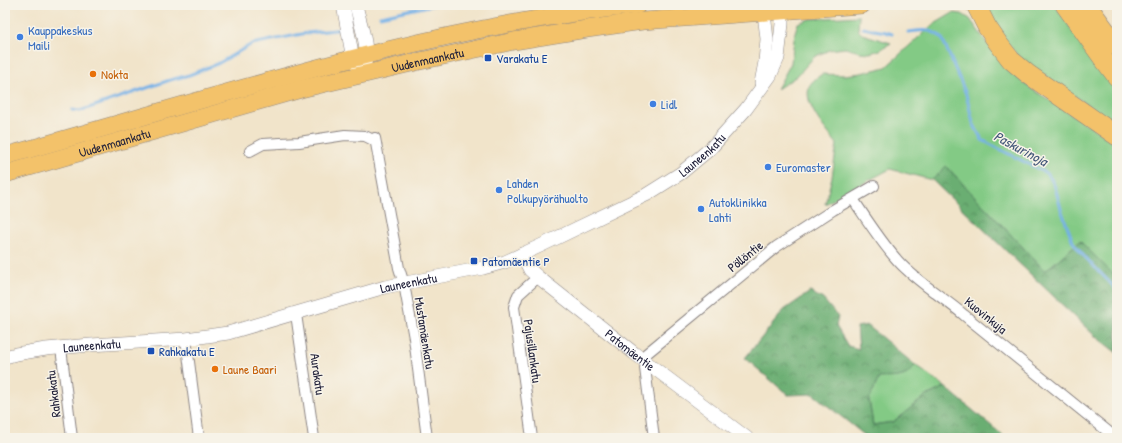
<svg xmlns="http://www.w3.org/2000/svg" width="1122" height="443" font-family="'Patrick Hand',sans-serif">
	<style>
		.grass { fill: #83ca85; stroke: #527660 }
		.forest { fill: url(#forest-crowns); stroke: #466856 }
		.lines { fill: none; stroke-linecap: round; stroke-linejoin: round }
		.stream { stroke: #75b1e7; stroke-width: 3 }
		.minor-casing { stroke: #8a8382; stroke-width: 12 }
		.tertiary-casing { stroke: #8a8382; stroke-width: 14 }
		.primary-casing { stroke: #8a8382; stroke-width: 18 }
		.motorway-casing { stroke: #8a8382; stroke-width: 20 }
		.minor { stroke: #fff; stroke-width: 10 }
		.tertiary { stroke: #fff; stroke-width: 13 }
		.primary { stroke: #f3c26a; stroke-width: 17 }
		.motorway { stroke: #f3c26a; stroke-width: 19 }
		.shop-dot { fill: #3f7fe0; stroke: #f7f3e8; stroke-width: 1.5 }
		.transit-dot { fill: #1a4fb4; stroke: #f7f3e8; stroke-width: 1.5 }
		.food-dot { fill: #e8710a; stroke: #f7f3e8; stroke-width: 1.5 }
		.labels { text-anchor: middle; dominant-baseline: central; stroke-width: 3; stroke-linejoin: round; paint-order: stroke }
		.shop-label { font-size: 13px; fill: #366cbe; stroke: #f7f3e8; text-anchor: start }
		.transit-label { font-size: 13px; fill: #164399; stroke: #f7f3e8; text-anchor: start }
		.street-label { font-size: 13px; fill: #22223b; stroke: #f7f3e8 }
		.food-label { font-size: 13px; fill: #c56008; stroke: #f7f3e8; text-anchor: start }
		.water-label { font-size: 14px; font-style: italic; fill: #3f5477; stroke: #f7f3e8 }
	</style>
	<defs>
		<pattern id="forest-crowns" width="20" height="18" patternUnits="userSpaceOnUse"><rect width="20" height="18" fill="#6aae72"/><path d="M2 6a3 3 0 1 1 6 0M12 15a3 3 0 1 1 6 0" fill="none" stroke="#578d5f"/></pattern>
	</defs>
	<rect width="100%" height="100%" fill="#f7f3e8"/>
	<filter id="ink" filterUnits="userSpaceOnUse"><feTurbulence type="fractalNoise" baseFrequency=".025" numOctaves="2"/><feDisplacementMap in="SourceGraphic" scale="8" xChannelSelector="R" yChannelSelector="G"/><feConvolveMatrix kernelMatrix="1 2 1 2 8 2 1 2 1" color-interpolation-filters="sRGB"/></filter>
	<filter id="wash" filterUnits="userSpaceOnUse"><feTurbulence type="fractalNoise" baseFrequency=".012" numOctaves="4" result="noise"/><feDisplacementMap in="SourceGraphic" scale="16" xChannelSelector="R" yChannelSelector="G"/><feGaussianBlur stdDeviation="0.9" result="paint"/><feColorMatrix in="noise" values="0 0 0 0 0 0 0 0 0 0 0 0 0 0 0 0 0 1.4 0 .05"/><feComposite in="paint" operator="in"/></filter>
	<g filter="url(#wash)">
		<rect width="100%" height="100%" fill="#f1e4ca"/>
		<path class="grass" d="M1030,5H1055L1093,61L1117,90V125L1022,60L1006,42L988,12L989,8Z
			M953,13L962,14L970,19L987,43L1009,71L1032,89L1102,134L1117,146V278L1080,241L1045,271L946,166L932,180L890,169L825,204L832,177L837,144C827,131 801,103 810,85C812,81 818,77 822,74L845,75L861,73L886,67L931,26Z
			M859,16L858,30L862,34L891,43L880,50L870,53L860,52L845,48L829,50L814,57L797,76L777,89L791,63L795,32L798,23L810,19Z
			M915,365L945,387L926,396L893,422L873,425L869,400L879,377C894,377 907,379 915,365Z"/>
		<path class="forest" d="M946,166L1045,271L1080,241L1117,278V353L1096,337L932,180Z
			M810,292L823,299L838,317L836,326L848,346L859,349L857,327L867,325L915,365C907,380 894,377 879,378L869,400L873,425L893,422L926,396L945,387L1006,438H868L813,394L788,395L745,358L784,310Z"/>
		<g class="lines">
			<path class="stream" d="M380,16L434,5
				M863,28L886,32L892,34
				M908,32C920,30 932,28 942,38L966,94L973,123L982,140L1046,173L1051,179L1055,187L1061,209L1073,242L1083,255L1117,290
				M72,110L80,111L170,80L189,75L219,63L252,44L307,33L335,30L343,27"/>
		</g>
	</g>
	<g filter="url(#ink)">
		<g class="lines">
			<g class="minor-casing">
				<path id="minor" d="M375,138L399,268L404,284L414,338L427,438
					M250,151L263,144L299,142L345,135L365,136L375,141
					M853,199C867,220 881,242 898,261C917,282 943,297 964,315C1015,356 1065,397 1116,438
					M296,314L314,438
					M186,339L199,438
					M61,348L72,438
					M641,358L776,247L833,210L874,186
					M649,364L645,368L654,438
					M532,438L514,307L518,295L538,277"/>
			</g>
			<g class="tertiary-casing">
				<g id="tertiary">
					<path d="M343,5L353,59L358,66"/>
					<path d="M356,5C360,24 369,45 365,64"/>
					<path d="M761,83L765,62L767,39L763,5"/>
					<path id="s1" d="M522,254L530,270L538,277L634,353L747,438"/>
					<path id="s2" d="M5,357L16,354L46,349L91,345L186,339L228,333L385,287L483,268L505,262L540,246L646,195L681,173L711,148L746,109L770,76L778,58L782,24V5"/>
				</g>
			</g>
			<g class="primary-casing">
				<g id="primary">
					<path d="M5,156C214,98 421,28 638,5"/>
					<path id="s3" d="M5,174L301,89L420,61L514,41L587,29L643,21L862,5"/>
				</g>
			</g>
			<g class="motorway-casing">
				<path id="motorway" d="M976,5L987,27L998,43L1011,60L1028,74L1117,136
					M1065,5L1102,57L1117,77
					M1087,5L1117,46"/>
			</g>
			<use href="#minor" class="minor"/>
			<use href="#tertiary" class="tertiary"/>
			<use href="#primary" class="primary"/>
			<use href="#motorway" class="motorway"/>
		</g>
	</g>
	<g class="shop-dot">
		<circle cx="20" cy="37" r="4"/>
		<circle cx="653" cy="104" r="4"/>
		<circle cx="768" cy="167" r="4"/>
		<circle cx="499" cy="190" r="4"/>
		<circle cx="701" cy="209" r="4"/>
	</g>
	<g class="transit-dot">
		<rect x="484" y="54" width="8" height="8" rx="2"/>
		<rect x="470" y="257" width="8" height="8" rx="2"/>
		<rect x="147" y="347" width="8" height="8" rx="2"/>
	</g>
	<g class="food-dot">
		<circle cx="93" cy="74" r="4"/>
		<circle cx="215" cy="369" r="4"/>
	</g>
	<g class="labels">
		<g class="shop-label">
			<text x="28" y="30">Kauppakeskus<tspan x="28" dy="15">Maili</tspan></text>
			<text x="661" y="104">Lidl</text>
			<text x="776" y="167">Euromaster</text>
			<text x="507" y="183">Lahden<tspan x="507" dy="15">Polkupyörähuolto</tspan></text>
			<text x="709" y="202">Autoklinikka<tspan x="709" dy="15">Lahti</tspan></text>
		</g>
		<g class="transit-label">
			<text x="496" y="58">Varakatu E</text>
			<text x="482" y="261">Patomäentie P</text>
			<text x="159" y="351">Rahkakatu E</text>
		</g>
		<g class="street-label">
			<text stroke="none"><textPath href="#s3" startOffset="438">Uudenmaankatu</textPath></text>
			<text stroke="none"><textPath href="#s3" startOffset="114">Uudenmaankatu</textPath></text>
			<text stroke="none"><textPath href="#s2" startOffset="736">Launeenkatu</textPath></text>
			<text transform="translate(745 256) rotate(-39)">Pöllöntie</text>
			<text stroke="none"><textPath href="#s2" startOffset="412">Launeenkatu</textPath></text>
			<text transform="translate(986 315) rotate(39)">Kuovinkuja</text>
			<text transform="translate(425 333) rotate(81)">Mustamäenkatu</text>
			<text stroke="none"><textPath href="#s2" startOffset="88">Launeenkatu</textPath></text>
			<text stroke="none"><textPath href="#s1" startOffset="146">Patomäentie</textPath></text>
			<text transform="translate(533 351) rotate(82)">Pajusillankatu</text>
			<text transform="translate(318 374) rotate(82)">Aurakatu</text>
			<text transform="translate(53 394) rotate(-97)">Rahkakatu</text>
		</g>
		<g class="food-label">
			<text x="101" y="74">Nokta</text>
			<text x="223" y="369">Laune Baari</text>
		</g>
		<g class="water-label">
			<text transform="translate(1021 148) rotate(28)">Paskurinoja</text>
		</g>
	</g>
	<rect width="1122" height="443" fill="none" stroke="#f7f3e8" stroke-width="20"/>
</svg>
